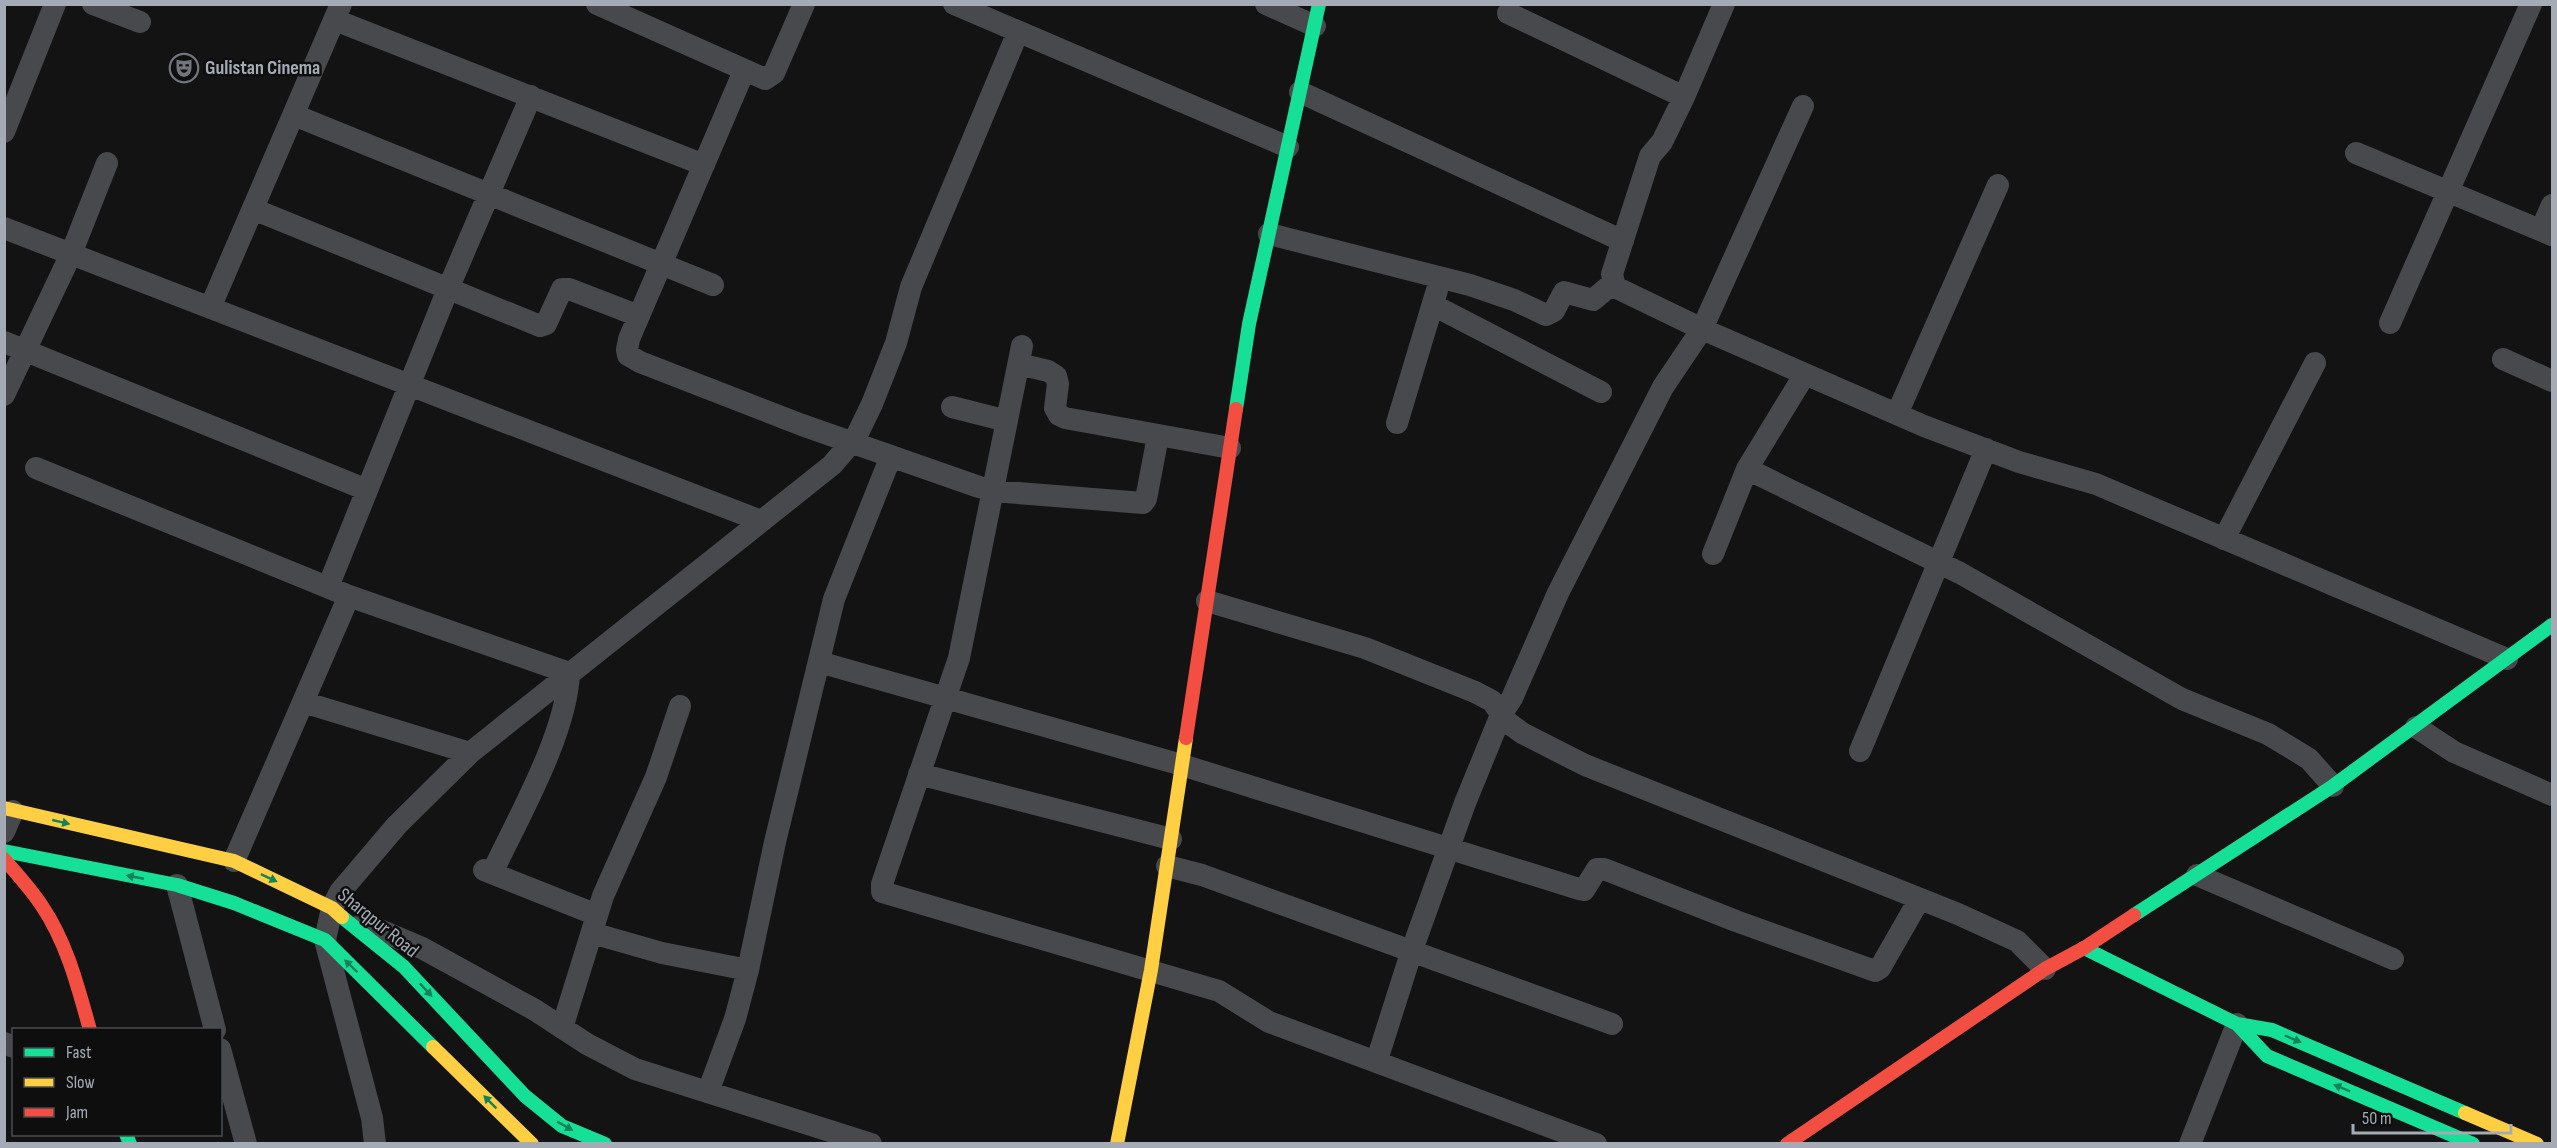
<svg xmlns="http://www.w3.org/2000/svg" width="2557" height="1148" font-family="'Sofia Sans Condensed',sans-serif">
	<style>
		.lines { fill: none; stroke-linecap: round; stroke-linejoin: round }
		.street { stroke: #48494c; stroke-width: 22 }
		.fast { stroke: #16e098; stroke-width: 14 }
		.slow { stroke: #ffcf43; stroke-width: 14 }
		.jam { stroke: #f24e42; stroke-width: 14 }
		.oneway { fill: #12825a }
		.labels { text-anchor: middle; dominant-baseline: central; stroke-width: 5; stroke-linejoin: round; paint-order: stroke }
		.poi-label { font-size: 20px; font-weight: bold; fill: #a5abb4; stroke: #0e0e0f; text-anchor: start }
		.street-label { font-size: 20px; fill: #a5abb4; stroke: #0e0e0f }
	</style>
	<rect width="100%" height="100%" fill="#131314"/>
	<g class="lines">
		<path class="street" d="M93,4L140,22
			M597,4L765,79L774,73L804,4
			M954,4L1288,147
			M1266,4L1315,26
			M1724,4L1684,97L1662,142L1650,156L1612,274L1615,287L1702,329L1924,426L2019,462L2096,484L2507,659
			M1508,13L1684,97
			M335,20L704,165
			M744,71L629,339L627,350L628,355L640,362L802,425L979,487L993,491L1143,503L1146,499L1158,436
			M1300,92L1623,241
			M294,115L713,285
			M4,132L55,4
			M2356,153L2552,235
			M253,209L540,326L546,324L562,289H569L639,316
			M4,228L761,521
			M2541,230L2552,205
			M1269,234L1470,285L1514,300L1546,315L1554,311L1564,292L1593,300L1613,283
			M1433,305L1601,392
			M210,308L341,4
			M2390,323L2531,4
			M4,342L367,490
			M1022,346L959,658L882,884V892L1219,991L1269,1022L1596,1144
			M2503,359L2552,381
			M1019,364L1048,371L1056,376L1058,384L1055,408L1059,415L1065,418L1230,448
			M4,395L71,254L107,163
			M952,407L1007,421
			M1897,414L1998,185
			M1397,423L1437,290
			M36,468L349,596L569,673C567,733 518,818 492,873
			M1747,469L1960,573L2182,699L2268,734L2309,759L2333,786
			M2224,539L2315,363
			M1713,554L1747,469L1805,374
			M328,587L448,289L531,96
			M1207,601L1365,648L1475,692L1492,701L1506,721L1522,733L1585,765L1958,914L2017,941L2045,969
			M819,662L1182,765L1579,889L1584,890L1597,869H1604L1736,921L1875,971L1880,968L1919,900
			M303,702L470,753
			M2416,727L2454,752L2552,795
			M1860,751L1986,449
			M919,774L1171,839
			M4,832L13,811
			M234,861L349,596
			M1167,866L1202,875L1612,1024
			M484,870L597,915
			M2197,875L2393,959
			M177,885L215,1030
			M363,923L422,948L535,1010L587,1044L635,1069L871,1144
			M592,933L662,953L748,970
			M562,1028L603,896L656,777L680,706
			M4,1043L14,1047
			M220,1049L246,1144
			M1377,1060L1412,950L1465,803L1501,715L1512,698L1558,593L1663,387L1702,329L1803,106
			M708,1092L735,1019L748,970L775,842L834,599L891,456
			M375,1144L372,1118L325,940L332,908L340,892L397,825L470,753L832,465L856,437L872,404L896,343L911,287L1018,32
			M2190,1144L2237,1024"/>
		<path class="fast" d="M1236,409L1249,324L1319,4
			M4,851L177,885L234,903L325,940L433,1047
			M2134,915L2333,786L2552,625
			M342,917L404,967L525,1096L562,1126L605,1144
			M2084,948L2237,1024L2272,1030L2465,1113
			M2237,1024L2267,1056L2473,1144
			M126,1134L130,1144"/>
		<path class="slow" d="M4,808L234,861L332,908L342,917
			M433,1047L532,1144
			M2465,1113L2537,1144
			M1117,1144L1151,970L1186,738"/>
		<path class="jam" d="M1186,738L1236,409
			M4,859C17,874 31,889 42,906C67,943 78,987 90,1030
			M1787,1144L2045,969L2084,948L2134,915"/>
	</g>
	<defs><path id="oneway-solid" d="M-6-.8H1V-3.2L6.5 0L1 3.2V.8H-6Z" transform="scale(1.5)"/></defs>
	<g class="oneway">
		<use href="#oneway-solid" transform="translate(61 822) rotate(13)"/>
		<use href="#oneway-solid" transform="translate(135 877) rotate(-169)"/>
		<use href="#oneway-solid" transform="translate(269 878) rotate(25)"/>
		<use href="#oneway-solid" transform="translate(351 966) rotate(-136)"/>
		<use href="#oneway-solid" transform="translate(426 990) rotate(47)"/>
		<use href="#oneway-solid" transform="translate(2293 1039) rotate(23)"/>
		<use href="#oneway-solid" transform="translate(2342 1088) rotate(-157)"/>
		<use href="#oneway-solid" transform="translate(490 1102) rotate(-135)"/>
		<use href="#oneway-solid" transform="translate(565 1126) rotate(29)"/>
	</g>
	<defs>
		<g id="theatre-ring" transform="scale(1.5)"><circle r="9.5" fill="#0e0e0f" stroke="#72767c" stroke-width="1.5"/><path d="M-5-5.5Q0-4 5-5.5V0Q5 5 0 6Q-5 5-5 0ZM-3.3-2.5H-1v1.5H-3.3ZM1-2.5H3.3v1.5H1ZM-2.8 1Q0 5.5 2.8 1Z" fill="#72767c"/></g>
	</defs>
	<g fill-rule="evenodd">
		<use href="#theatre-ring" x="184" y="68"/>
	</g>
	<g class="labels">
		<g class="poi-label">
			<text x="205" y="68">Gulistan Cinema</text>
		</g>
		<g class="street-label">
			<text transform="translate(378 923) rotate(39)">Sharqpur Road</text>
		</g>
	</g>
	<rect width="2557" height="1148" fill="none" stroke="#a5abb4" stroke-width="12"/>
	<rect x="12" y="1028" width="210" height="108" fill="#0e0e0f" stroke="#4a4d51" stroke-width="1.5"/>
	<rect x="24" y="1048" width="30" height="9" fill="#16e098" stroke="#4a4d51" stroke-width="1.5"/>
	<text x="66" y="1058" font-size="18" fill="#a5abb4">Fast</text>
	<rect x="24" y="1078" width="30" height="9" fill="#ffcf43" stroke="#4a4d51" stroke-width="1.5"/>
	<text x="66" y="1088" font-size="18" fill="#a5abb4">Slow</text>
	<rect x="24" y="1108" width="30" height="9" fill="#f24e42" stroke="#4a4d51" stroke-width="1.5"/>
	<text x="66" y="1118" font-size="18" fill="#a5abb4">Jam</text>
	<path d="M2353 1124v9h158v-9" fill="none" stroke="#a5abb4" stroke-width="3"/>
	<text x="2362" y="1124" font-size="18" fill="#a5abb4" stroke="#0e0e0f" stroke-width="4.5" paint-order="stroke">50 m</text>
</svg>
